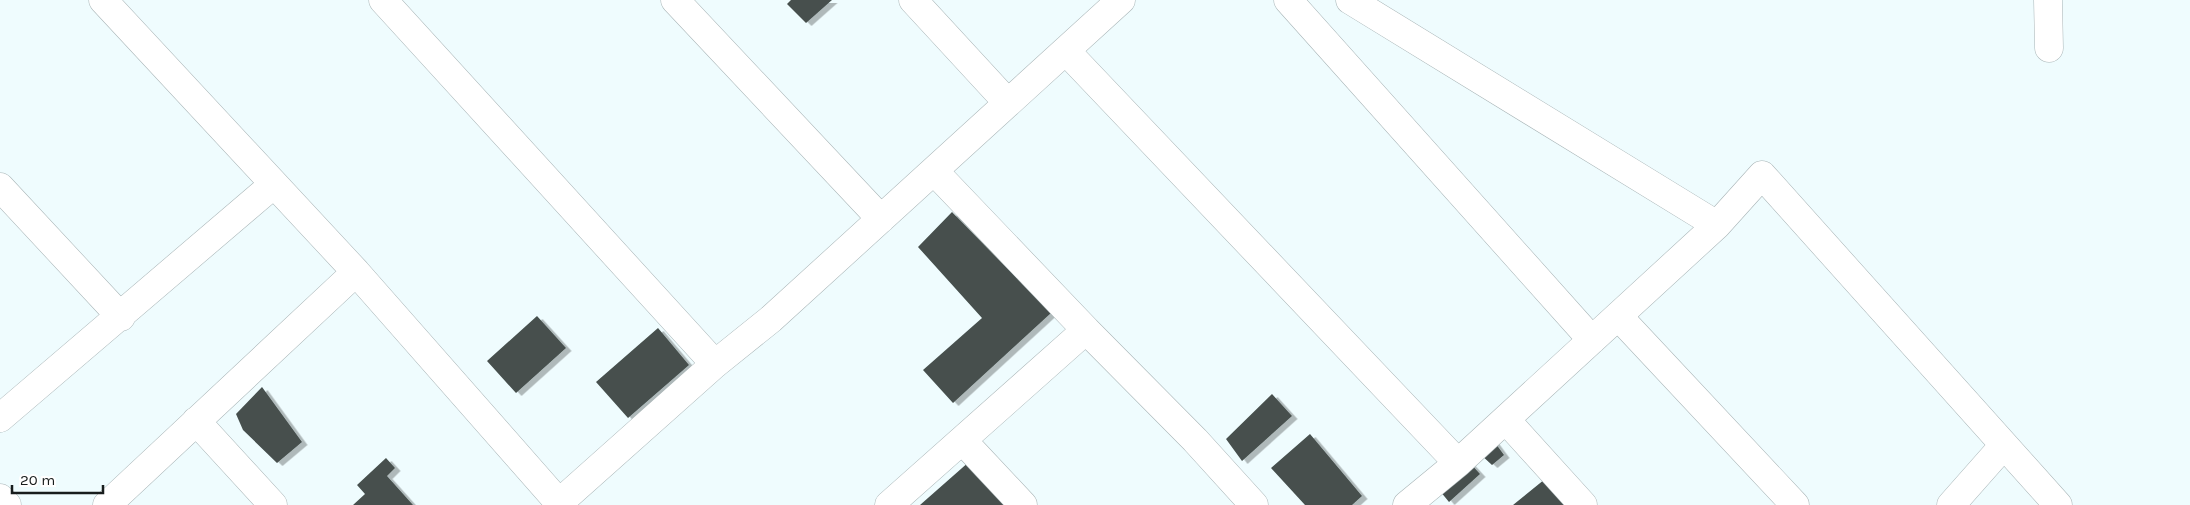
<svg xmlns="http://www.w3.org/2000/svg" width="2190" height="505" font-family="Karla,sans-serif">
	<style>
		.building { fill: #46504d; filter: url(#shadow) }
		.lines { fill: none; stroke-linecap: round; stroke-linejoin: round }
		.minor-casing { stroke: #a8b4b6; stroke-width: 29 }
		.minor { stroke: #fff; stroke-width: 28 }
	</style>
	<defs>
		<filter id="shadow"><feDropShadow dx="5.5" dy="3" stdDeviation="0" flood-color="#0004"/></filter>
	</defs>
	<rect width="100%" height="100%" fill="#effcfe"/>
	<path class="building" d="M791,0H832L806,23L787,4Z
		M952,212L1051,313L953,403L923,370L982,318L918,247Z
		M537,316L566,348L516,393L487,361Z
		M658,328L689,365L628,418L596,382Z
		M262,387L302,442L277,463L243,430L236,414Z
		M1272,394L1292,416L1242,461L1226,439Z
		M1310,434L1362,496L1352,505H1305L1271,468Z
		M1493,440L1504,455L1492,465L1479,453Z
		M386,458L395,468L387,476L413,505H353L365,494L357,485Z
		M970,461L1009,505H920Z
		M1470,463L1480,474L1449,502L1440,491Z
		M1550,475L1572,505H1513Z"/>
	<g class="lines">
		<g class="minor-casing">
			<path id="minor" d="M103,0L356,272L561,505
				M383,0L715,364
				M675,0L881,219
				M913,0L1008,103
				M1288,0L1592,340
				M1350,0L1717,225
				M2048,0L2049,48
				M1066,51L1458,463L1717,225L1762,175L2058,505
				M934,171L1086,330
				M0,187L121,317
				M1618,316L1795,505
				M0,418L274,184
				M1506,420L1583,505
				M196,421L273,505
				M963,441L1023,505
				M0,498L7,505
				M559,503L715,364L771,319L1121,0
				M107,505L356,272
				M889,505L1086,330L1195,440L1254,505
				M1407,505L1458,463
				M1951,505L2004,445"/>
		</g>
		<use href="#minor" class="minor"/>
	</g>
	<path d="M12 485v8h91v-8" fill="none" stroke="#181d1d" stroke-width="2.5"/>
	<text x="20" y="485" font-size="15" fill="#181d1d" stroke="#ffffff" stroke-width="4" paint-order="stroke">20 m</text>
</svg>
